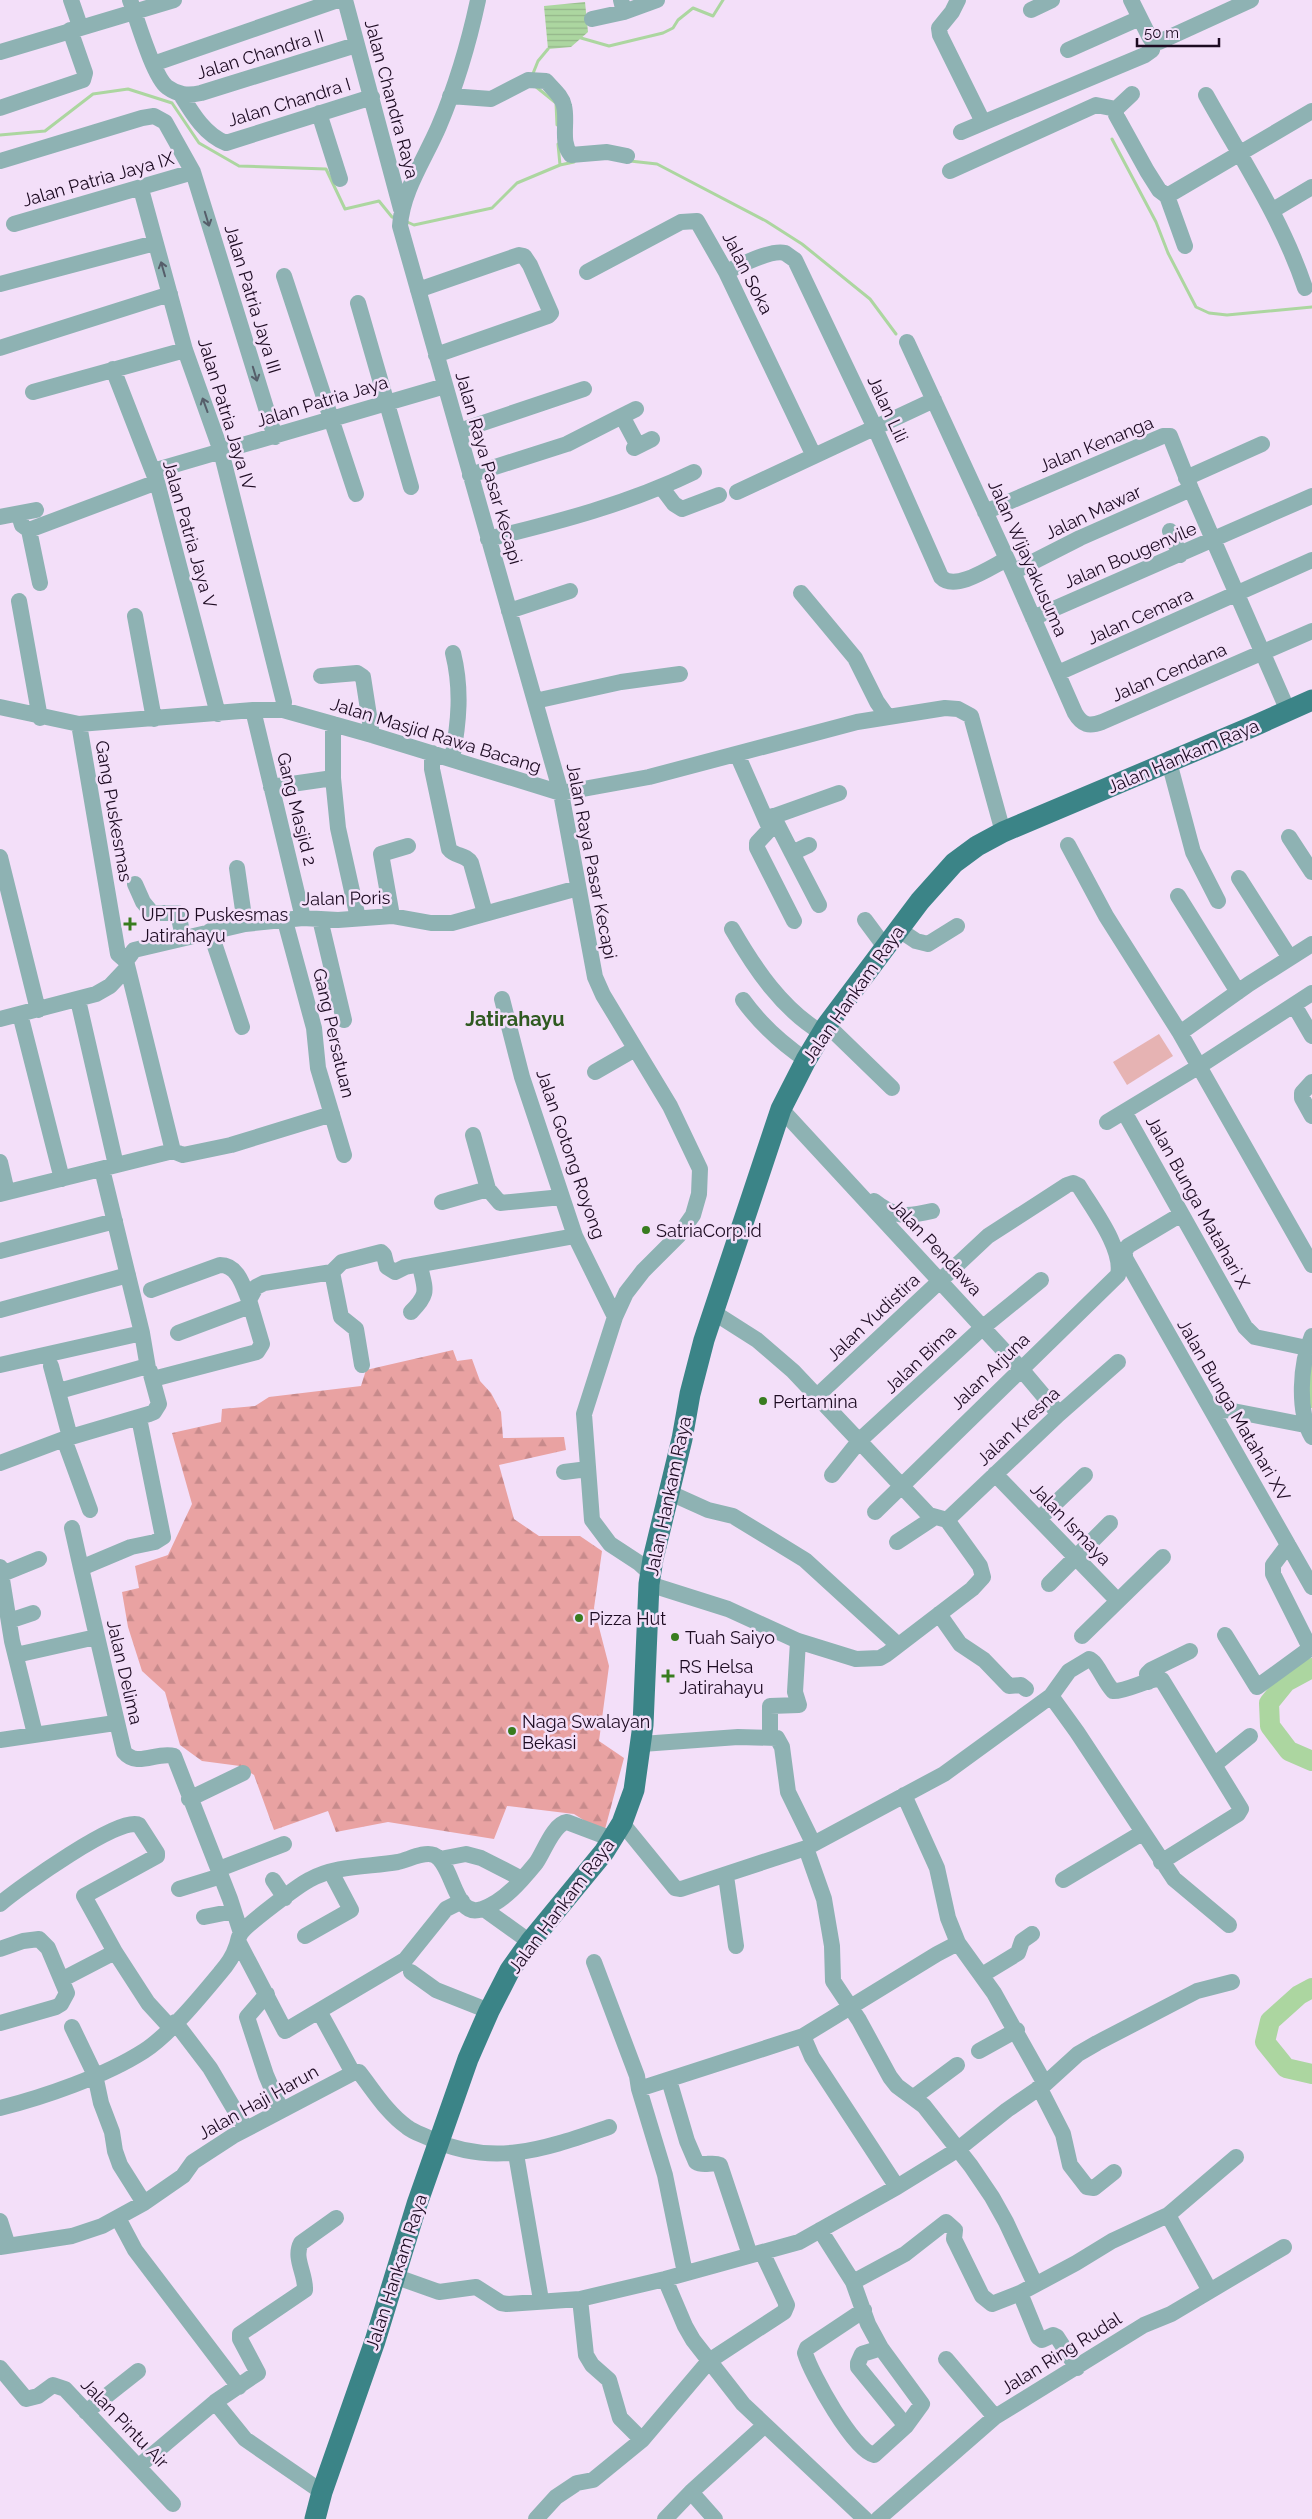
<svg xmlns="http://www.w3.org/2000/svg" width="1312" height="2519" font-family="Raleway,sans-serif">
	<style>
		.grass { fill: #e6b3b3 }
		.forest { fill: url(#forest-firs) }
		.water { fill: url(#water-rules) }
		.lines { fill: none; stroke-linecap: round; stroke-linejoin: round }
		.stream { stroke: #acd6a0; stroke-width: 3 }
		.river { stroke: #acd6a0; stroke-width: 20 }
		.minor { stroke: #8eb2b3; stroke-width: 16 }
		.major { stroke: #3b8487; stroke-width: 21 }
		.oneway { stroke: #565e6a }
		.poi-dot { fill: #387c1f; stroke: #f3dff9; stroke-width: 2 }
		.labels { text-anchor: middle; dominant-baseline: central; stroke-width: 5; stroke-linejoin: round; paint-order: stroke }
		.street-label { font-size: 18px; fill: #1d0b22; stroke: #f3dff9 }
		.poi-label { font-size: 18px; fill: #1d0b22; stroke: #f3dff9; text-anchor: start }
		.quarter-label { font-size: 20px; font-weight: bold; fill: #2f5a21; stroke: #f3dff9 }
	</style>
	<defs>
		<pattern id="forest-firs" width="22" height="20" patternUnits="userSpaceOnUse" patternTransform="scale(1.25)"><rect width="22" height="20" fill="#e9a2a2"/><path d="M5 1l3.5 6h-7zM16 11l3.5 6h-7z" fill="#c78a8b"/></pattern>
		<pattern id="water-rules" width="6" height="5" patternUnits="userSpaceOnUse" patternTransform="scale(1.25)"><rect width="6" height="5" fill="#acd6a0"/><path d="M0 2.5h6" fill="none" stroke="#94b68a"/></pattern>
	</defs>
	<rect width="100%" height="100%" fill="#f3dff9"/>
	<path class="grass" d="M1159,1034L1173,1056L1127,1085L1113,1062Z"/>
	<path class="forest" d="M453,1350L457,1361L472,1359L480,1381L491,1393L501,1412L503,1438L564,1437L566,1450L499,1465L514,1519L539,1536H580L602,1551L594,1608L609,1666L599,1741L624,1758L604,1833L574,1814L507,1806L494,1839L388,1822L336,1832L328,1811L274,1830L254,1775L240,1766L202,1761L180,1745L165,1692L142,1671L128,1627L122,1592L139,1588L135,1566L168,1555L192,1504L172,1433L221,1422L222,1409L255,1406L269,1397L361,1386L366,1370Z"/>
	<path class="water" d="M585,2L588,32L571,47L548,49L544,6Z"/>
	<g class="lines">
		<path class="stream" d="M581,38L609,46L663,33L673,28L678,20L693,8L713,16L723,0
			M532,76L538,61L548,49
			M535,86L556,103L557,125
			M0,135L45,131L93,94L128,89L172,103L199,143L239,166L326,169L345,209L379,201L392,217L396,218
			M1112,139L1156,222L1168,253L1196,307L1209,313L1227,315L1312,307
			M558,144L560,165
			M630,161L657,164L766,221L802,244L870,299L896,334
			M405,221L414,225L492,208L517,183L560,165L574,162"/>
		<path class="river" d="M1312,1369L1307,1392L1312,1398
			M1312,1668L1286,1682L1269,1703L1270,1726L1289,1751L1312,1761
			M1312,1988L1299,1995L1270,2021L1265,2042L1286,2068L1312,2074"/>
		<path class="minor" d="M71,0L80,26
			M130,0C137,19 153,76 167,87C178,95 188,96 201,93L356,45
			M345,0L401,209
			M478,0C469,42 456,86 439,126C426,157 402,191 400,226L561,793L595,977L603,995L670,1106L700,1169L699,1194L693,1215L679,1235L643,1271L626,1293L615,1317L584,1414L592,1520L610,1544L639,1563L650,1573
			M621,0L624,12L657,0
			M958,0L952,12L939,28L940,35L983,122
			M1131,0L1150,38L1159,42L1251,0
			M1031,10L1052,0
			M592,19L624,12
			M1068,50L1140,18
			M0,52L174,0
			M153,64L338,0
			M1132,94L1116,109V115L1147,171L1159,190L1167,196L1185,246
			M181,95C192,113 205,135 226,143L372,97
			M1206,95C1241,158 1282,219 1305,288
			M450,96L491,99L528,80L546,81C553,89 562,96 564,106C568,122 560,142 571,155L607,152L627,156
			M0,108L83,80L85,73L70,30
			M319,113L340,179
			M961,132L1145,55L1152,50L1154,41
			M0,161L142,118L154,116L165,122L193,172L275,437
			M950,171L1096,105L1116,109
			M141,189L185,350L221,451L284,702L283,710
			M1167,196L1312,111
			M1273,210L1312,187
			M14,224L193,172
			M587,272L681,222L697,221L726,272L814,456
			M726,272C739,266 771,249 785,253C788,255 792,258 795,260L875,428L941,577C955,592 991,567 1007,559
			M284,276L356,494
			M0,284L155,243
			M418,290L519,255L524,256L530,265L551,313L548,316L436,355
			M358,303L411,487
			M907,342L1013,572L1075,713C1082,725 1089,727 1102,722L1312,631
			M0,348L170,294
			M113,369L157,482L218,714
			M33,392L185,350
			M622,416L636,409
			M459,431L584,389
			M638,446L652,439
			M153,471L445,386
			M470,475L567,444L622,416L638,446L634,448
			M1186,478L1262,444
			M662,488L674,504L682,509L719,495
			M737,492L934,400
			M985,512L1163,436H1170L1191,489L1288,711
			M19,515L22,525L29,530L157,482
			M0,517L36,510
			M29,530L40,583
			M1170,531L1180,555
			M488,539C558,522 628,504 694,472
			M1013,572L1080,538L1191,489
			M801,593L855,658L877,702L887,716
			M19,601L40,718
			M509,611L570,591
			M135,616L154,719
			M1033,618L1312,496
			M1058,673L1312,560
			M321,676L357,673L363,677L372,735
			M535,701L621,682L680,674
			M0,707L79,724L253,710H283L372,735L561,793L649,777L857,722L945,708L958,709L971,716L1003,832
			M253,710L303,918
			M79,724L118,954L126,961
			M333,724V778L338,828L358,918
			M432,753V769L449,849C455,857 466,854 471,863L485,913
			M737,754L770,829L757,843V848L794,921
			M452,759C459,722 462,689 453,653
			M1169,762L1193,852L1218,901
			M271,787L333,778
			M773,816L792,853L809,845
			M766,819L839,793
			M1289,837L1312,872
			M1068,845L1106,916L1180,1033L1312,1265
			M792,853L819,905
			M0,857L38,1010
			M237,868L245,924
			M1239,878L1290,958
			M135,884L143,902L152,913H178L183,937
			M1178,896L1238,992
			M392,916L381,854L408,846
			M320,919L344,1020
			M865,920L885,947
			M285,921L314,1028L318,1068L344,1155
			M732,929C755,969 782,1009 822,1033
			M898,929L916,941L928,944L957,926
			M210,931L242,1027
			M502,999L522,1077L575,1236L615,1317
			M78,1000L116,1165
			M743,1000C761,1025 781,1043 806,1060
			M1294,1005L1312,1036
			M20,1014L62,1179
			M0,1019L96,994L110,986L127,968
			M827,1025L892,1088
			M1180,1033L1249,984L1312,944
			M595,1072L635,1049
			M1312,1082L1302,1093V1098L1312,1116
			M781,1109L1021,1369L1059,1414
			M1126,1111L1127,1117L1245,1327L1255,1337L1307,1348
			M1107,1122L1198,1067L1312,993
			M473,1135L488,1189L500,1203L562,1197
			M173,1151L183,1155L231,1145L332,1114
			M0,1162L7,1192
			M102,1169L142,1333L148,1368
			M0,1194L173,1151L126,961L134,950L245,924L303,918L338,920L392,916L431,923H452L578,888
			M874,1201C895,1218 907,1217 932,1211
			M442,1202L488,1189
			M1180,1215L1128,1246L1125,1251V1258L1312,1587
			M0,1251L115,1221
			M332,1272L341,1317L356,1329L362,1365
			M151,1290L220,1265C238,1265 243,1286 249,1300
			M0,1310L128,1275
			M411,1312C430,1293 425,1290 420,1266
			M713,1312L757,1340L793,1371L929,1515L947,1520
			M178,1333L250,1306
			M1312,1336C1300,1364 1297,1411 1312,1437
			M0,1365L142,1333
			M51,1366L70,1437
			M153,1379L257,1352L262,1344L249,1300L256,1287L264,1283L332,1272L342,1262L381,1252L384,1255L387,1267L395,1272L405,1267L575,1236
			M818,1395L988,1236L1067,1185L1073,1183L1079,1186C1092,1208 1124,1249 1118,1275L875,1512
			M1214,1412L1228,1410L1305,1425
			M139,1418L163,1537L155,1542L131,1547L81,1568L124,1752C137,1768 157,1751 174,1756L230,1899L241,1933
			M64,1439L90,1510
			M0,1463L64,1439L149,1414L154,1412L159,1404L150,1371L144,1367L59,1391
			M564,1472L588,1469
			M995,1474L1118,1601
			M832,1475L860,1440L982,1328L1041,1280
			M668,1492L708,1510L733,1516L805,1560L898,1645
			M1039,1519L1085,1475
			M947,1520L1059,1414L1118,1362
			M72,1528L81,1568
			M897,1542L935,1517
			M1288,1545L1273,1565V1574L1310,1648
			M0,1567L12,1641L35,1734
			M2,1574L39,1559
			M649,1584L728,1609L798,1641L856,1659L880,1658L887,1654L972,1589L983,1577L980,1566L947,1520
			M1049,1584L1110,1523
			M939,1614L960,1644L984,1660L1009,1686L1021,1685L1026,1689
			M9,1621L33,1613
			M1225,1635L1257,1687L1312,1647
			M1082,1636L1163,1557
			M16,1655L96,1637
			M1148,1682L1147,1674L1151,1670L1190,1651
			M1051,1696L1077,1732L1174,1879L1229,1925
			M770,1737V1706L799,1705L795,1692L798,1641
			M0,1740L115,1723
			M642,1744L738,1737L777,1738L782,1747L788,1792L813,1843
			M1214,1765L1250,1736
			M904,1795L937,1868L948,1918L958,1943L994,1993L1045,2084
			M189,1799L243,1773
			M622,1823L675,1888L681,1889L806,1848L944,1774L1051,1696L1069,1671L1089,1659C1097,1661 1104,1682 1113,1691C1127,1692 1152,1676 1162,1680L1241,1809L1238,1814L1161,1862
			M806,1848L824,1899L832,1946L833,1981L859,2020L890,2077L897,2086L924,2106L971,2166L992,2197L1006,2222L1035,2284
			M440,1859L466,1854L481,1858L522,1879
			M219,1869L284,1844
			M726,1876L736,1946
			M273,1880L285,1898
			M1063,1880L1142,1833
			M179,1889L221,1876
			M0,1904C17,1889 122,1814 139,1825L157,1853V1856L84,1896L115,1952L148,2003L170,2027
			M484,1909L530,1942
			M204,1917L234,1911
			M305,1936L351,1910L331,1872
			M238,1941L285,2031L405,1960L446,1909L462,1901
			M0,1949L23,1941L39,1939L48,1948L67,1993L61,2004L56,2007L0,2023
			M594,1962L637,2076L639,2089L803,2036L937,1954L958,1943
			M411,1972L436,1990L489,2011
			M982,1975L1018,1953L1022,1941L1032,1934
			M63,1979L115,1952
			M267,1994L247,2017L266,2075L281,2110
			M319,2011L353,2073
			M175,2022L210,2068L246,2129
			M72,2027L95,2075L101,2103L112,2132L115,2151L120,2165L144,2203
			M803,2036L812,2057L897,2187
			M979,2051L1017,2030
			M669,2080L687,2141L696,2162C704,2167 712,2161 720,2165L750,2255
			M1039,2087L1063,2134L1070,2165L1087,2187L1094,2188L1114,2172
			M639,2089L665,2175L685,2273
			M914,2097L957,2065
			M0,2108C44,2097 105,2076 144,2051C169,2035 201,1996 220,1973C227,1965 233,1957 236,1947C238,1943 238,1937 241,1933C246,1925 299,1885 309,1880C336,1865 369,1867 398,1862C408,1860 424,1851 434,1855C454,1864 454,1920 482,1909C504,1902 522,1880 536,1863C544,1852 553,1824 567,1822L612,1839
			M516,2154L541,2300
			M1168,2215L1210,2291
			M118,2218L135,2250L239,2387
			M0,2221L8,2246
			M820,2230L853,2282L868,2324L881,2348L922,2404L906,2426L874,2455C854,2451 811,2374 805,2353L807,2348L864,2310
			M0,2247L72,2236L102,2226L144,2203L183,2176L193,2162L233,2136L353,2073L359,2072C374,2091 387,2113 407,2127C413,2132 423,2135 431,2139C495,2168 547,2148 609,2127
			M394,2276L439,2292L476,2287L501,2303L507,2304L580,2299L665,2279L799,2242L897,2187L957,2150L1007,2110L1045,2084L1078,2054L1097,2043L1197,1991L1232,1982
			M665,2279L685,2326L693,2340L743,2404L865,2519
			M853,2282L905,2254L946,2222L955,2230L954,2239L982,2296L992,2304L1020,2293L1076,2263L1112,2241L1168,2215L1236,2157
			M1020,2293L1038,2337L1042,2340L1053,2335L1057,2337L1077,2368
			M580,2299L586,2355L592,2365L609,2380L620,2418L642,2440
			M881,2348L862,2354L858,2363V2367L906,2426
			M946,2359L995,2417
			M0,2368L26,2399L38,2396L53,2385L65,2389L173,2504
			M215,2402L245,2439L322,2492
			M86,2412L138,2371
			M139,2466L215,2402L258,2373L240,2339V2334L305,2290C306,2274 293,2258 301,2243L336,2218
			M691,2492L715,2519
			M536,2519L556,2497L577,2483L593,2480L642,2440L709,2361L784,2312L787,2305L762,2252
			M665,2519L691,2492L765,2425
			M878,2519L995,2417L1144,2325L1171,2314L1284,2247"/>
		<path class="major" d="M315,2519L322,2492L375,2341L417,2204L468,2059L489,2011L510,1970L530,1942L604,1852L622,1823L634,1790L643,1725L649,1584L653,1559L682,1439L690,1394L704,1340L781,1109L806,1060L827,1025L920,901L954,863L977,846L1003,832L1254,726L1312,700"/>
	</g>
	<defs><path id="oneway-shaft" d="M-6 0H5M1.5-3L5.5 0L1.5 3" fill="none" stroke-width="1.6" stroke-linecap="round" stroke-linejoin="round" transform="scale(1.25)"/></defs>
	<g class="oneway">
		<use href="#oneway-shaft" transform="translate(207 219) rotate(73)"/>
		<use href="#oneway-shaft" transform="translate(163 269) rotate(-106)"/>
		<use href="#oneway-shaft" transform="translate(255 374) rotate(73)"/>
		<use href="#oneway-shaft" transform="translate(205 405) rotate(-110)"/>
	</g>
	<g class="poi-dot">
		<path d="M127.5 916.5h5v5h5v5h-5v5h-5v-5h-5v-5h5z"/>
		<circle cx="646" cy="1230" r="5"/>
		<circle cx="763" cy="1401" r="5"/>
		<circle cx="579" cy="1618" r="5"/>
		<circle cx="675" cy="1637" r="5"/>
		<path d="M665.5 1668.5h5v5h5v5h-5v5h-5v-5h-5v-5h5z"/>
		<circle cx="512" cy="1731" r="5"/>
	</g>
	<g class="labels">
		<g class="street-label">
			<text transform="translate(260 54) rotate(-17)">Jalan Chandra II</text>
			<text transform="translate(392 99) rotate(75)">Jalan Chandra Raya</text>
			<text transform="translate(289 102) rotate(-17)">Jalan Chandra I</text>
			<text transform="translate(98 179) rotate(-16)">Jalan Patria Jaya IX</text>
			<text transform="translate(748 273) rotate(63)">Jalan Soka</text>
			<text transform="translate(253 299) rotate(73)">Jalan Patria Jaya III</text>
			<text transform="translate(322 401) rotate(-17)">Jalan Patria Jaya</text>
			<text transform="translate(888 409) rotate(65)">Jalan Lili</text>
			<text transform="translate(227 414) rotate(73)">Jalan Patria Jaya IV</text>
			<text transform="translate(1096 444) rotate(-22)">Jalan Kenanga</text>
			<text transform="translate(489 468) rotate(74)">Jalan Raya Pasar Kecapi</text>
			<text transform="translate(1093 512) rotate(-25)">Jalan Mawar</text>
			<text transform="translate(190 534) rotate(74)">Jalan Patria Jaya V</text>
			<text transform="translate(1130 555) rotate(-23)">Jalan Bougenvile</text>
			<text transform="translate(1028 558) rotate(66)">Jalan Wijayakusuma</text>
			<text transform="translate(1140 616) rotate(-24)">Jalan Cemara</text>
			<text transform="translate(1169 672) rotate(-23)">Jalan Cendana</text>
			<text transform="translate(436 735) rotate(17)">Jalan Masjid Rawa Bacang</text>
			<text transform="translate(1183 756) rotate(-23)">Jalan Hankam Raya</text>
			<text transform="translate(297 809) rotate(76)">Gang Masjid 2</text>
			<text transform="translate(114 811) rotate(80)">Gang Puskesmas</text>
			<text transform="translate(592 861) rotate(79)">Jalan Raya Pasar Kecapi</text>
			<text transform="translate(346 898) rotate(-1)">Jalan Poris</text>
			<text transform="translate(853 994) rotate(-55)">Jalan Hankam Raya</text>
			<text transform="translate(334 1033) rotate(77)">Gang Persatuan</text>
			<text transform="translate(571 1154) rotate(71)">Jalan Gotong Royong</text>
			<text transform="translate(1198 1202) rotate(61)">Jalan Bunga Matahari X</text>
			<text transform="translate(936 1247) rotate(47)">Jalan Pendawa</text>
			<text transform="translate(873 1317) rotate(-43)">Jalan Yudistira</text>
			<text transform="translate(920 1359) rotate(-43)">Jalan Bima</text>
			<text transform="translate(990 1371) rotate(-44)">Jalan Arjuna</text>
			<text transform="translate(1234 1410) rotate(60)">Jalan Bunga Matahari XV</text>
			<text transform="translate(1018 1426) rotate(-43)">Jalan Kresna</text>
			<text transform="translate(668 1496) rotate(-78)">Jalan Hankam Raya</text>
			<text transform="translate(1071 1524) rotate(46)">Jalan Ismaya</text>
			<text transform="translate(125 1672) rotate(77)">Jalan Delima</text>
			<text transform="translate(561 1906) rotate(-53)">Jalan Hankam Raya</text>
			<text transform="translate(258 2102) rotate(-29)">Jalan Haji Harun</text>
			<text transform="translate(396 2272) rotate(-72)">Jalan Hankam Raya</text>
			<text transform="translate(1061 2353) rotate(-32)">Jalan Ring Rudal</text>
			<text transform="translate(125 2423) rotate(46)">Jalan Pintu Air</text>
		</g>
		<g class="poi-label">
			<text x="141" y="914">UPTD Puskesmas<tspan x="141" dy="21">Jatirahayu</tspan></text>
			<text x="656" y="1230">SatriaCorp.id</text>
			<text x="773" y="1401">Pertamina</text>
			<text x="589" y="1618">Pizza Hut</text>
			<text x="685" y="1637">Tuah Saiyo</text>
			<text x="679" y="1666">RS Helsa<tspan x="679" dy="21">Jatirahayu</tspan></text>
			<text x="522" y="1721">Naga Swalayan<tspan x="522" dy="21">Bekasi</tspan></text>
		</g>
		<g class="quarter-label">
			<text x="515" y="1019">Jatirahayu</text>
		</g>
	</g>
	<path d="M1137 38v8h82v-8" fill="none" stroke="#1d0b22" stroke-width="2.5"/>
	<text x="1144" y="38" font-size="15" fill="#1d0b22" stroke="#f3dff9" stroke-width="4" paint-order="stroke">50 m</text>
</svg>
